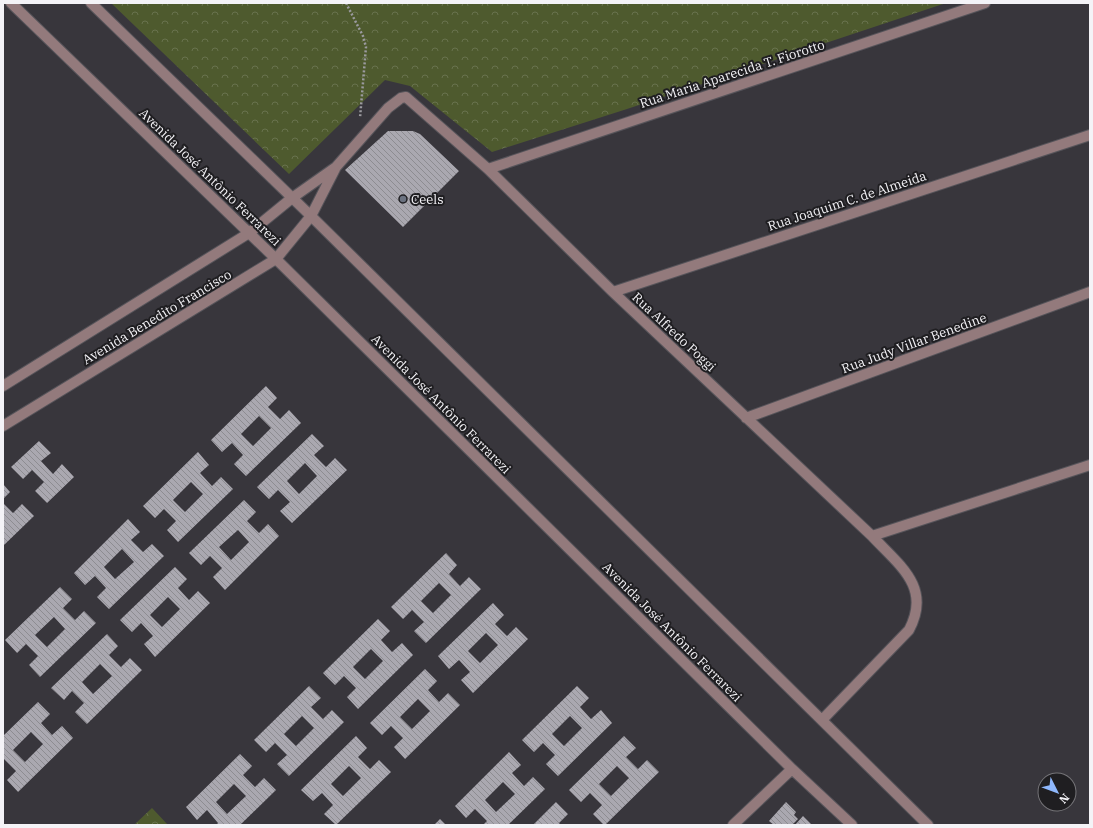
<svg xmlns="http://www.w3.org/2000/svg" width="1093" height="828" font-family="'IBM Plex Serif',serif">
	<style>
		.park { fill: url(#park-crowns) }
		.building { fill: url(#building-back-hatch); fill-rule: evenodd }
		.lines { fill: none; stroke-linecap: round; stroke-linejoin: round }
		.minor-casing { stroke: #56545a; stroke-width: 12 }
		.path { stroke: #9b9a9f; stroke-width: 2.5; stroke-dasharray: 2 2; stroke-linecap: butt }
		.minor { stroke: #937a7c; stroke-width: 10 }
		.worship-dot { fill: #6b7280; stroke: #1f1e21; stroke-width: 1.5 }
		.labels { text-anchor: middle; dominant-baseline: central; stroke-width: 4; stroke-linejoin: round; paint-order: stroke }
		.street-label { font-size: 13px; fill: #f4f3f7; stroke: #1f1e21 }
		.poi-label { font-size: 13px; fill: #f4f3f7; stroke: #1f1e21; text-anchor: start }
	</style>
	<defs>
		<pattern id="park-crowns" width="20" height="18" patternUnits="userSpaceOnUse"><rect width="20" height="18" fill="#4e5a2e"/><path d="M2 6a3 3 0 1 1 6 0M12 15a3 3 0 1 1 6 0" fill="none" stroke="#68724d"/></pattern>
		<pattern id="building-back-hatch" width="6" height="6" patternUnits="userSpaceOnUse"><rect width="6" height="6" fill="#aaa8b0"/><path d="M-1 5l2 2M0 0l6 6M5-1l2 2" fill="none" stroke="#8d8c91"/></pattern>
	</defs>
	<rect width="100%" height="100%" fill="#38363c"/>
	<path class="park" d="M111,3H946L627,109L492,152L410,86L385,80L289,174Z
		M152,808L168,825H134Z"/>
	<path class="building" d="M388,131H413L420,134L459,171L403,227L345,170Z
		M266,386L277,398L268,407L280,419L289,410L301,423L246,476L234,464L243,455L232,443L222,452L211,440ZM259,416L271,428L253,446L241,434Z
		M312,434L324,446L314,455L326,467L335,458L347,470L292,523L280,511L290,502L278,490L269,499L257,487ZM305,463L317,476L299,494L287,481Z
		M39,441L51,453L41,461L53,474L62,464L74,477L47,503L35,491L44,482L32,470L23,479L11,467Z
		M198,452L209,465L200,473L212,486L221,477L233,489L178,542L167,530L176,521L164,509L155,518L143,506ZM191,482L203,494L185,512L173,500Z
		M3,484L10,492L3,499Z
		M244,500L256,512L247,521L259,533L268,524L279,536L225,590L213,577L222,568L210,556L201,565L189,553ZM238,530L249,542L231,560L219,547Z
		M3,503L13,513L22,504L34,516L3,546Z
		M128,519L140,532L131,540L143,552L152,544L164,556L109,609L97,597L106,588L95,576L85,585L74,573ZM122,549L134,562L115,579L104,567Z
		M446,553L457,565L449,574L460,586L469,577L481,589L426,643L414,631L424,622L412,610L403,619L391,607ZM439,583L451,595L433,613L421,601Z
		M175,567L187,579L178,588L189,600L198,591L210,603L155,657L144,644L153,636L141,623L132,632L120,620ZM168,597L180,609L162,627L150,615Z
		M60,587L72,599L63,608L75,620L84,611L96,623L40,677L29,665L38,656L26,644L17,653L5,640ZM54,617L65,629L47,647L35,635Z
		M493,603L504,615L495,624L507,636L516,627L528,639L473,693L461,680L470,672L459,660L449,669L438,656ZM486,633L498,645L480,663L468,651Z
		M378,619L390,631L381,640L392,652L402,643L413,655L358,709L347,697L356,688L344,676L335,685L323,673ZM371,649L383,661L365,679L353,667Z
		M107,634L118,646L109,655L121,667L130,658L142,670L87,724L75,712L84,703L72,691L64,700L51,688ZM100,664L112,676L93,694L82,682Z
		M425,669L437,681L428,690L439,702L448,693L460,705L405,759L394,747L403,738L391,726L382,735L370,723ZM418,699L430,711L412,729L400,717Z
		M309,686L321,698L311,707L323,719L332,710L344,722L289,776L277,764L287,755L275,743L266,752L254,740ZM302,716L314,728L296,746L284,734Z
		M577,686L589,698L580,707L591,719L601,710L612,723L558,776L546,764L555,755L543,743L534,752L522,740ZM570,716L582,728L564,746L552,734Z
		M38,702L50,714L41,723L52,735L62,726L73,738L18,792L7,780L16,771L4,759L3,760V736ZM31,732L43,744L25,762L13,750Z
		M356,736L367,748L358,757L370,769L379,760L391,772L336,825L324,814L333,805L322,793L313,801L301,790ZM349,766L361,778L343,796L331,784Z
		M624,736L636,748L626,757L638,769L647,760L659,772L605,825H604L593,814L602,805L590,793L581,802L569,790ZM617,766L629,778L611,796L599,784Z
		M509,752L521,765L512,773L524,786L533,777L545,789L508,825H483L487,821L475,809L466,818L455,806ZM503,782L515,794L496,812L485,800Z
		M240,754L252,766L243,775L255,787L264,778L276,790L240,825H216L218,823L207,810L197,820L186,807ZM234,784L246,796L227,814L216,802Z
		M556,802L568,814L559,823L561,825H533Z
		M786,802L796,812L794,815L798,819L792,825H774L769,821Z
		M803,816L812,825H795Z
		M440,819L446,825H434Z"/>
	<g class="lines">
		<g class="minor-casing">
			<path id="minor" d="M11,3L276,259L792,769L852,825
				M91,3L311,216L928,825
				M488,169L985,3
				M613,292L1090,135
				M3,386L249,233L292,198L336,167L388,108L401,98L406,97L488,169L613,292L872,536C899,565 932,587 909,630L822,720
				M746,418L1090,292
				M3,426L276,259L311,216L335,169
				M872,536L1090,465
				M733,825L792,769"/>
		</g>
		<path class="path" d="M346,3L363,36L366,47L360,118"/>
		<use href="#minor" class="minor"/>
	</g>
	<circle class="worship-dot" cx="403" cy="199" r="4"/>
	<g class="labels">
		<g class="street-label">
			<text transform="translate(732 74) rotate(-18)">Rua Maria Aparecida T. Fiorotto</text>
			<text transform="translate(210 177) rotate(44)">Avenida José Antônio Ferrarezi</text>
			<text transform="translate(847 201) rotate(-18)">Rua Joaquim C. de Almeida</text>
			<text transform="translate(157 317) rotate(-31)">Avenida Benedito Francisco</text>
			<text transform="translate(674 332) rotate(43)">Rua Alfredo Poggi</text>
			<text transform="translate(914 343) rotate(-20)">Rua Judy Villar Benedine</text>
			<text transform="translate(441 404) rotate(45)">Avenida José Antônio Ferrarezi</text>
			<text transform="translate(672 632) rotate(45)">Avenida José Antônio Ferrarezi</text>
		</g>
		<g class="poi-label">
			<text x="411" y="199">Ceels</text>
		</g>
	</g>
	<rect width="1093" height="828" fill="none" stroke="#f4f3f7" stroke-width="8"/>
	<g transform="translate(1057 792) rotate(132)"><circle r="19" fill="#1f1e21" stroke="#747377"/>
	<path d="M0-3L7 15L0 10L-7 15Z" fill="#8fb8fd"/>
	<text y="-6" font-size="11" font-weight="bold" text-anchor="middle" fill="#f4f3f7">N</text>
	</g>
</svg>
